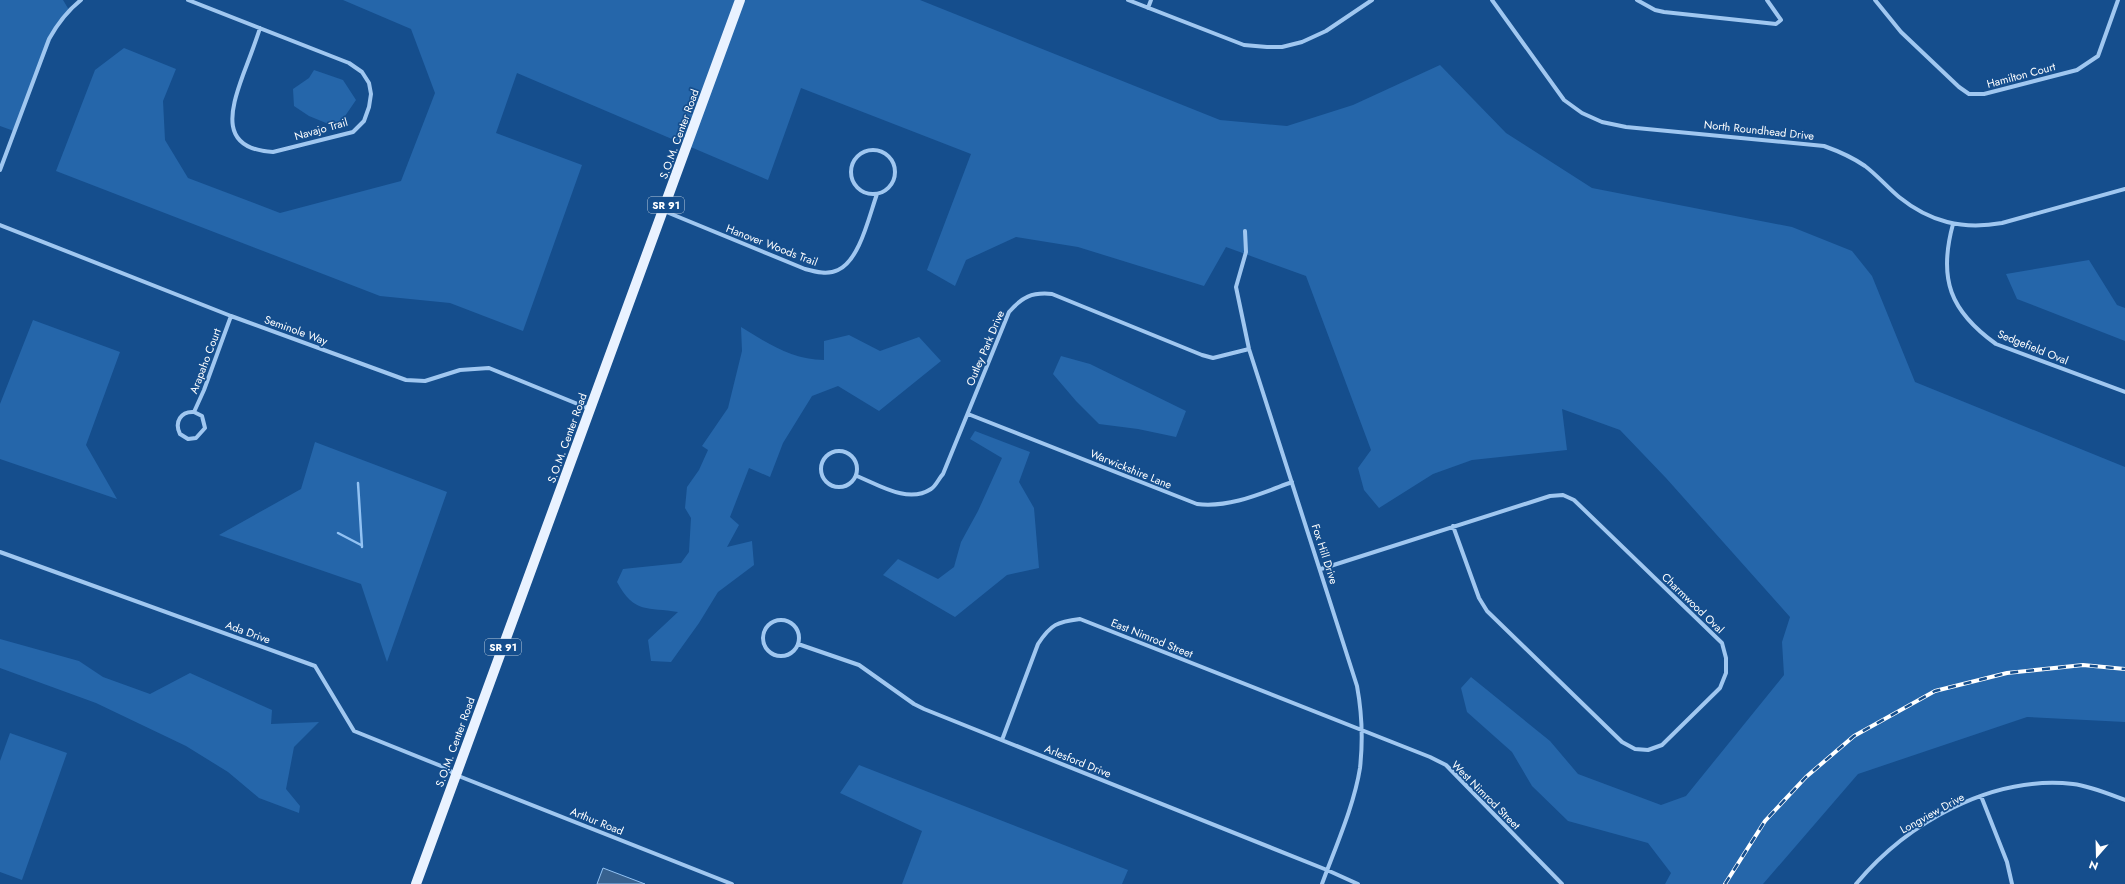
<svg xmlns="http://www.w3.org/2000/svg" width="2125" height="884" font-family="Jost,sans-serif">
	<style>
		.green { fill: #2566aa }
		.water { fill: #37618f; stroke: #92c2f3 }
		.lines { fill: none; stroke-linecap: round; stroke-linejoin: round }
		.stream { stroke: #92c2f3; stroke-width: 2.5 }
		.minor { stroke: #a0c7f0; stroke-width: 4 }
		.primary { stroke: #e9f2ff; stroke-width: 10 }
		.rail-casing { stroke: #fff; stroke-width: 4 }
		.rail { stroke: #154e8d; stroke-width: 2.5; stroke-dasharray: 8; stroke-linecap: butt }
		.labels { text-anchor: middle; dominant-baseline: central; stroke-width: 3.5; stroke-linejoin: round; paint-order: stroke }
		.shield { fill: #154e8d; stroke: #b9cadd; stroke-width: 1 }
		.shield-label { font-size: 10px; font-weight: bold; fill: #fff }
		.street-label { font-size: 11px; fill: #fff; stroke: #154e8d }
	</style>
	<rect width="100%" height="100%" fill="#154e8d"/>
	<path class="green" d="M0,0H63L69,10L58,23L14,131L0,126Z
		M343,0H920L1220,120L1287,126L1353,105L1440,65L1506,133L1592,188L1792,227L1852,251L1872,276L1915,382L2125,467V722L2027,717L1858,774L1763,884H1665L1671,873L1648,843L1568,821L1532,786L1512,752L1467,712L1461,688L1471,677L1550,741L1578,774L1661,805L1686,796L1784,675L1782,642L1790,617L1666,478L1620,430L1562,409L1567,450L1472,460L1433,474L1379,508L1364,490L1358,468L1371,450L1306,276L1226,247L1204,286L1078,247L1016,237L966,260L955,286L927,270L971,154L801,88L768,180L517,73L496,133L582,165L523,331L450,303L380,296L56,171L95,70L124,48L176,69L163,101L165,140L188,178L280,213L401,181L435,93L411,29Z
		M314,70L343,80L356,100L343,119L331,125L309,116L294,106L293,89L309,78Z
		M2089,260L2117,305L2125,308V341L2017,299L2006,274Z
		M33,320L120,352L86,445L117,499L0,459V404Z
		M741,327C767,343 792,360 824,360V341L849,335L880,351L919,337L941,361L879,411L838,386L812,396L783,443L770,477L749,468L730,517L739,525L727,547L752,541L754,565L718,592L699,623L671,662L651,661L648,640L678,612C648,607 634,614 617,582L623,569L681,563L689,552L691,518L685,508L687,487L699,470L708,450L702,446L728,408L742,351Z
		M1061,356L1090,364L1186,411L1176,437L1138,429L1099,424L1076,401L1053,374Z
		M975,431L1030,452L1019,482L1034,508L1039,568L1007,575L955,617L883,575L898,559L938,579L954,567L961,542L978,511L1002,458L970,439Z
		M315,442L447,492L387,662L361,584L219,535L301,489Z
		M0,639L79,661L103,677L150,694L190,673L272,710L271,724L319,722L294,747L286,789L300,806L299,813L259,798L228,772L186,746L96,703L0,668Z
		M10,733L67,753L22,880L0,872V761Z
		M859,765L1128,870L1122,884H902L922,831L840,793Z"/>
	<path class="water" d="M603,868L645,884H597Z"/>
	<g class="lines">
		<path class="stream" d="M358,483L362,547
			M338,533L361,545"/>
		<path class="minor" d="M188,0L349,63L362,72L369,83L371,94L369,107L364,121L353,132L273,152C219,149 230,111 243,75C249,59 255,44 260,28
			M1128,0L1244,45L1267,47H1282L1302,42L1326,31L1372,0
			M1492,0L1564,100L1582,113L1602,122L1626,127L1824,146C1838,151 1852,157 1865,166C1877,175 1887,187 1899,197C1930,222 1962,230 2002,223L2125,189
			M1637,0L1655,10L1664,12L1776,24L1781,20L1767,0
			M1875,0L1901,32L1959,87L1969,94H1984L2077,70L2098,56L2118,0
			M1148,8L1151,0
			M851 172a22 22 0 1 1 44 0a22 22 0 1 1-44 0Z
			M0,170L49,39C58,23 67,11 81,0
			M664,211L805,269C816,272 828,275 838,270C860,260 869,216 877,194
			M1953,224C1938,279 1950,311 1996,344L2125,392
			M0,225L231,316L406,380L425,381L460,370L489,368L590,409
			M1245,231L1246,252L1236,287L1249,349L1357,686C1362,713 1363,741 1360,768C1354,806 1335,848 1322,884
			M194,412L202,416L205,428L196,438L188,439L180,434C174,422 181,411 194,412L204,390L231,316
			M968,414L1197,504C1230,508 1262,493 1292,482
			M821 469a18 18 0 1 1 36 0a18 18 0 1 1-36 0Z
			M857,476C879,485 908,504 931,489C936,486 939,478 943,474L1009,312C1022,297 1032,292 1052,294L1202,355L1213,358L1249,349
			M0,552L315,666L354,731L446,768L456,775L732,884
			M1321,569L1550,496L1563,495L1574,500L1722,643L1726,658V673L1720,688L1662,745L1648,750L1635,749L1622,742L1487,611L1479,598L1453,526
			M763 638a18 18 0 1 1 36 0a18 18 0 1 1-36 0Z
			M798,644L859,665L914,704L924,709L1327,870L1358,884
			M1002,740L1038,644C1051,624 1057,622 1080,619L1430,757L1446,765L1562,884
			M1981,796L2007,862L2012,884
			M1856,884C1907,823 1991,775 2073,784C2090,786 2109,794 2125,800"/>
		<path class="primary" d="M416,884L740,0"/>
		<g class="rail-casing">
			<path id="rail" d="M1725,884L1765,821L1806,777L1854,736L1935,691L2007,673L2083,665L2125,669"/>
		</g>
		<use href="#rail" class="rail"/>
	</g>
	<g class="labels">
		<g class="shield">
			<rect x="648" y="197" width="36" height="16" rx="3"/>
			<rect x="485" y="639" width="36" height="16" rx="3"/>
		</g>
		<g class="shield-label">
			<text x="666" y="205">SR 91</text>
			<text x="503" y="647">SR 91</text>
		</g>
		<g class="street-label">
			<text transform="translate(2021 75) rotate(-15)">Hamilton Court</text>
			<text transform="translate(321 129) rotate(-16)">Navajo Trail</text>
			<text transform="translate(1759 130) rotate(6)">North Roundhead Drive</text>
			<text transform="translate(679 134) rotate(-70)">S.O.M. Center Road</text>
			<text transform="translate(772 245) rotate(21)">Hanover Woods Trail</text>
			<text transform="translate(296 330) rotate(20)">Seminole Way</text>
			<text transform="translate(2033 347) rotate(22)">Sedgefield Oval</text>
			<text transform="translate(985 348) rotate(-67)">Outley Park Drive</text>
			<text transform="translate(205 361) rotate(-69)">Arapaho Court</text>
			<text transform="translate(567 438) rotate(-70)">S.O.M. Center Road</text>
			<text transform="translate(1131 469) rotate(22)">Warwickshire Lane</text>
			<text transform="translate(1325 554) rotate(72)">Fox Hill Drive</text>
			<text transform="translate(1693 603) rotate(44)">Charmwood Oval</text>
			<text transform="translate(248 632) rotate(20)">Ada Drive</text>
			<text transform="translate(1152 638) rotate(22)">East Nimrod Street</text>
			<text transform="translate(455 742) rotate(-70)">S.O.M. Center Road</text>
			<text transform="translate(1078 761) rotate(22)">Arlesford Drive</text>
			<text transform="translate(1486 795) rotate(45)">West Nimrod Street</text>
			<text transform="translate(1932 813) rotate(-29)">Longview Drive</text>
			<text transform="translate(597 821) rotate(22)">Arthur Road</text>
		</g>
	</g>
	<g transform="translate(2097 856) rotate(200)" stroke="#154e8d" stroke-width="3" paint-order="stroke">
	<path d="M0-3L7 15L0 10L-7 15Z" fill="#ffffff"/>
	<text y="-6" font-size="11" font-weight="bold" text-anchor="middle" fill="#ffffff">N</text>
	</g>
</svg>
